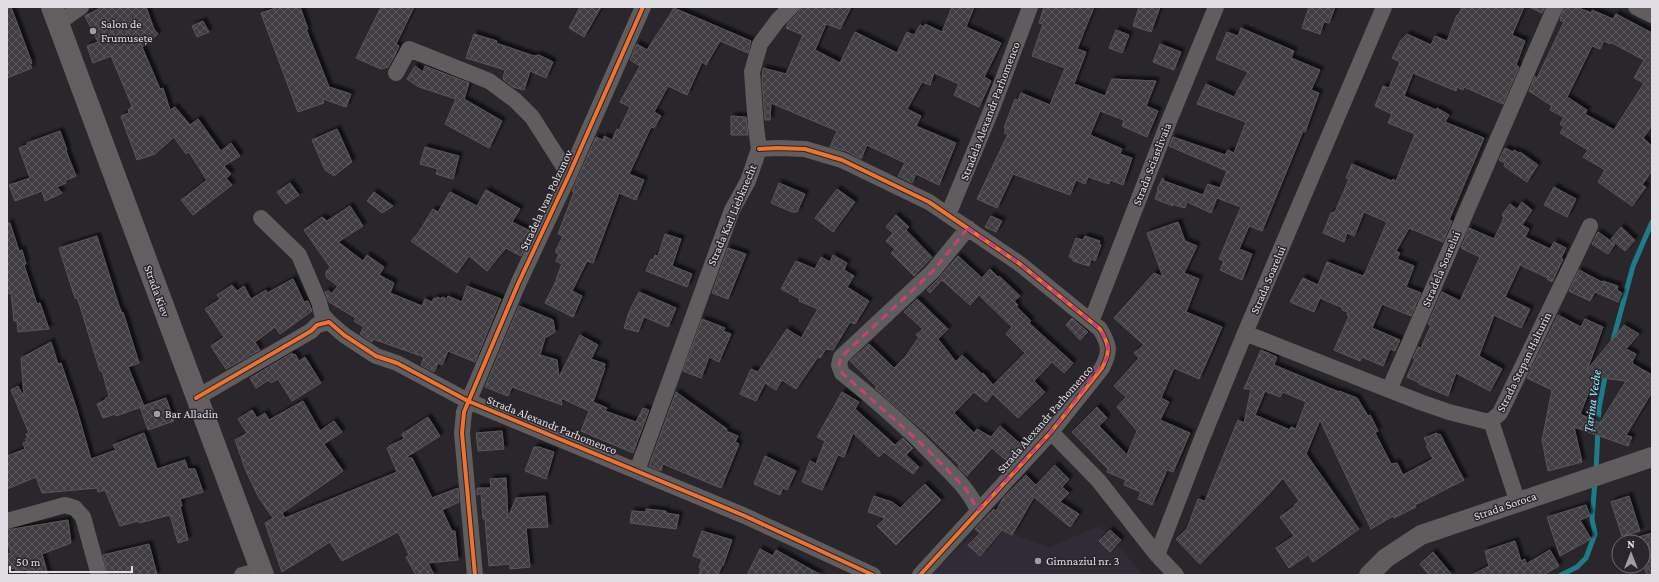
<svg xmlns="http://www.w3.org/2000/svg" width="1659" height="582" font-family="'Crimson Pro',serif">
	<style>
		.built { fill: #302b37 }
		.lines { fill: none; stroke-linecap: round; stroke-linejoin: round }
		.stream { stroke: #1e7c8a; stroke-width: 5 }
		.building { fill: url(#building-cross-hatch); stroke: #595659; fill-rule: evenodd; filter: url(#shadow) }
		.minor { stroke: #5f5d5d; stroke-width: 16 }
		.tertiary { stroke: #5f5d5d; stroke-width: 20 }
		.secondary { stroke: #615f60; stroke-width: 22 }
		.cycleway-casing { stroke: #28252d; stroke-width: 6 }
		.cycleway { stroke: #ef722f; stroke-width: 4 }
		.marked { fill: none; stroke: #c84076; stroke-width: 3; stroke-dasharray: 8 5; stroke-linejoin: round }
		.poi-dot { fill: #a09ea3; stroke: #28252d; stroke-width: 1.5 }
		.labels { text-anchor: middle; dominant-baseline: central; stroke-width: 3; stroke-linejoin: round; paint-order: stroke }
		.poi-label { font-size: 12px; fill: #e0dee3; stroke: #28252d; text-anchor: start }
		.street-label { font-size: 12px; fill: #e0dee3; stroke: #28252d }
		.water-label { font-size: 13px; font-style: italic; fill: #97eefc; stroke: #28252d }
	</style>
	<defs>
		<pattern id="building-cross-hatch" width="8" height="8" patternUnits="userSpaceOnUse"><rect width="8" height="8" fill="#413e42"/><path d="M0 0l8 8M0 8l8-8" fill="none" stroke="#5c595d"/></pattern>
		<filter id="shadow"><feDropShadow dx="3.5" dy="-3.5" stdDeviation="1" flood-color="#0009"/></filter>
	</defs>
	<rect width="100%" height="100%" fill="#29272b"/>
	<path class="built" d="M985,524L1049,547L1100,526L1144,575H929Z"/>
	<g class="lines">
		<path class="stream" d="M1612,344L1633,266L1652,222
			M1596,471L1599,408L1606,372
			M1561,575L1577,567L1586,558L1595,534L1592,519L1595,481"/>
	</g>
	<path class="building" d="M7,7H11L32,63L30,64L32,68L7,78Z
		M102,7H146L154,29L158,34L142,47L160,89L163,88L170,110L175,107L190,125L198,119L221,151L231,143L240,156L224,166L231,174L226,178L232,185L193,215L181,200L207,180L189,152L186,154L174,137L155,154L137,160L121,116L129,113L128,110L132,106L111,56L93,63L87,46L98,42L85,16Z
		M279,7H300L308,29H306L329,87L351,94L346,107L323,99L324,103L298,112L261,13Z
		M381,7H414L396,44L399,46L394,57L388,67L381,69L356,58Z
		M580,7H601L584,37L569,28Z
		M800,7H851L840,29L826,24L815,50L840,63L855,32L897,53L907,32L914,35L920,25L924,27L925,24L942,32L952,7H974L966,27L1001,43L984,77L991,81L979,107L954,95L959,84L934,73L930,85L922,82L907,109L921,116L916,126L956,143L939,185L916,174L912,183L898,176L905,163L867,145L861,159L846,151L830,147L837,131L771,103L770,120H765L762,80L763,68L786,74L803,35L786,28L788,23L798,13Z
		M1044,7H1094L1077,49L1086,52L1074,84L1105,96L1112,79L1156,81L1146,106L1158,111L1147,137L1122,126L1124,120L1100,111L1090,135L1122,149L1120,154L1132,158L1123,185L1110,180L1109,184L1088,177L1085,184L1076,180L1070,195L1013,174L997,208L977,199L1008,134L1004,133L1006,129L1004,128L1015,99L1018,100L1021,93L1050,105L1065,68L1032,56L1043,24L1039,23Z
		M1139,7H1160L1151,32L1133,26Z
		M1309,7H1335L1329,23L1324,22L1320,34L1302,28Z
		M1462,7H1524L1512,35L1525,41L1516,65L1519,67L1503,104L1464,87L1463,90L1457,87L1456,91L1413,73L1404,96L1436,110L1437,108L1449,115L1445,122L1484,138L1449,220L1452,221L1443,242L1409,228L1396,251L1400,253L1397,259L1414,266L1406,287L1421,293L1411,316L1382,304L1372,328L1400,340L1395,351L1390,349L1383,366L1362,357L1360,361L1334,350L1349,316L1347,315L1348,312L1342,310L1343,308L1320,298L1314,312L1290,302L1303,278L1318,285L1327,262L1363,276L1366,271L1387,222L1364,212L1354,236L1347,233L1344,242L1323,233L1331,213L1335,212L1349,179L1346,178L1352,164L1392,181L1393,179L1396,181L1415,134L1388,123L1392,114L1375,106L1383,86L1389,88L1400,62L1392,58L1401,40L1407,34L1431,45L1435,36L1447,41L1457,15L1458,16Z
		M1529,7H1545L1542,13Z
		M1564,7H1576L1592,13V10L1613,19L1616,14L1652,33V126L1643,138L1652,146V171L1642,185L1646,187L1632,206L1598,182L1605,170L1583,157L1588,150L1560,133L1564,127L1560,124L1564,117L1550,110L1552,106L1529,91L1535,76L1537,78L1564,22L1560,20ZM1604,41L1610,44V42L1644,60L1634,78L1644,83L1614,130L1585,114L1587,110L1567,97L1592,46L1600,49Z
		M674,8L751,41L748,53L720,41L706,65L702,62L687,95L668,86L654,112L661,116L654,128L651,127L629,174L644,180L636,200L619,193L593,263L587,261L572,291L582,296L573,317L545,303L557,279H556L562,264L556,261L559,254L556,253V250L563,236L558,234L574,192L572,191L596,137L603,140L604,136L612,140L617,129L619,130L630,107L620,102L640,66L630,60L637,44L647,50Z
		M203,21L209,32L197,37L192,26Z
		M1241,28L1294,51L1291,58L1320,70L1311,90L1319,93L1305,132L1303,131L1262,231L1249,226L1239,249L1252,254L1242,280L1220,270L1224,261L1219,259L1241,207L1217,198L1211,213L1187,202L1185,208L1172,204L1173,206L1155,199L1158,190L1157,189L1163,178L1164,181L1203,195L1208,184L1220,188L1227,171L1169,146L1173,137L1225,155L1228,150L1234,153L1246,122L1197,104L1206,84L1234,97L1248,72L1216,59L1227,32L1238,36Z
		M1116,30L1129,35L1122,53L1109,48Z
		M474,34L497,41L496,43L534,56L539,55L553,62L546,78L530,71L524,90L513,87L503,79L505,70L466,58Z
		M1160,44L1181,52L1174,70L1153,62Z
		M415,66L423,72L425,66L469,83L464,99L502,121L489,148L445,124L456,99L419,87L407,79Z
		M731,116L746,117L748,135H731Z
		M337,129L352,162L334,176L325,170L312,140Z
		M60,131L67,150L66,151L76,176L65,181L66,183L57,187L62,193L45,201L42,191L15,201L9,185L30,178L19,148L27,145V143Z
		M425,147L459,156L453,179L436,174L438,169L420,164Z
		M1505,148L1513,152L1514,150L1519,153L1520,152L1538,165L1527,182L1504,166L1505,163L1499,160Z
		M290,183L299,195L286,204L277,192Z
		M779,183L805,194L797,212H792L771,203Z
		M1554,187L1576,199L1567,217L1544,205Z
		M837,189L855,202L833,232L815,218Z
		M486,190L520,209L512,222L532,232L521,256L506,248L487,271L469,256L457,273L411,241L418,233L433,209L438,212L450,192L477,206Z
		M374,192L393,206L382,213L367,201Z
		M1522,202L1532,210L1522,225L1529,229L1525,237L1550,249L1554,242L1566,248L1561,258L1563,259L1562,261L1552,282L1547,279L1548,278L1520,265L1505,297L1530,309L1521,328L1494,315L1479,356L1502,369L1490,391L1456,373L1448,396L1419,384L1420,383L1407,377L1415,359L1413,358L1418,347L1421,348L1431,325L1428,324L1442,292L1460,301L1480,257L1461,248L1469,228L1494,239L1504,218L1502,215L1510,204L1517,209Z
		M350,206L363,226L338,242L363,261L367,255L384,267L379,275L394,283L390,293L422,306L425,299L432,302L434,298L436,299L437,297L441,299L442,297L447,299L448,296L462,302L467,286L501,299L475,362L448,351L442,365L438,363L434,372L421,365L424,357L373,339L372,342L360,334L364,327L354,321L356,318L329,302L325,292L329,291L331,294L338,286L326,277V272L330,267L304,230L322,217L327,221Z
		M896,215L909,227L906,230L932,257L914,276L891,253L895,249L886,241L893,233L886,227Z
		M991,216L1002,221L996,232L985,227Z
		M1178,222L1185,241L1197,246L1184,273L1199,279L1186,312L1222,327L1199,379L1174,368L1161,398L1169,402L1160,420L1190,433L1173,472L1167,470L1152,505L1138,499L1141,492L1124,485L1126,480L1107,472L1108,469L1072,432L1097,407L1107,418L1099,426L1127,455L1137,431L1117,407L1126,397L1114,386L1139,358L1134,353L1144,345L1114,318L1154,273L1163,277L1147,233Z
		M7,223H10L19,251L22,250L26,264L24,265L37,304L40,303L49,329L18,332L17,321H14L11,293L7,294Z
		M1621,227L1635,240L1625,251L1611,239Z
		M1598,232L1615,244L1608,254L1592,244Z
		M665,234L681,239L672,266L692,274L687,287L646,271L651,259L653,260L655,255L658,256Z
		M97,236L119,306L122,313L123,312L139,363L128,367L144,406L116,416L115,414L103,418L97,404L105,400V399L109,396L102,371H100L79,303L77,298H75L59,248Z
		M1085,236L1100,241L1099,244L1101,245L1095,261L1091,259L1089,266L1073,261V259L1069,257L1076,238L1083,240Z
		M728,248L746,254L728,299L712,293Z
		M833,255L847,263L844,270L854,276L847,287L869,301L855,324L850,322L833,350L826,349L820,358L818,357L796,389L782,380L776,390L765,383L756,401L740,394L751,369L758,372L787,329L801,338L818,309L799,301L800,299L781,289L796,261L815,269L821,257L830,262Z
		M958,256L982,278L990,269L998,277L999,276L1020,296L1014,301L1018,305L1016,306L1031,321L1029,323L1073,363L1064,373L1052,362L1034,381L1045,392L1018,418L993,394L986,402L974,392L954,413L974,433L977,429L991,437L1000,426L1024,447L1009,463L992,448L967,476L958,467L959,465L927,434L875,388L877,387L850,361L869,344L894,368L906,356L919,337L916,335L923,329L904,312L917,299L948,329L938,339L956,362L962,355L982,374L983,373L993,385L1025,353L1006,334L1012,327L979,295L970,305L942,280L930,293L927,290L940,277Z
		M1579,270L1602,282L1603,281L1618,286L1617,290L1622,293L1618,302L1595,292L1590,301L1569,291Z
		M293,279L304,302L308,301L312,311L280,334L275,327L255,342L260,350L226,369L211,346L224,337L205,309L220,299L217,295L232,285L237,291L244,286L251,299L266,290L267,293Z
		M639,292L676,308L668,327L644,317L638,332L624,328L629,312Z
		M519,306L553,320L555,332L545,338L540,355L557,360L559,377L580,335L598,345L591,359L605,364L604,368H605L593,402L607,408L605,411L636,422L643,408L649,410L633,453L581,431L589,411L561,398L562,405L512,387L508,396L485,387Z
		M1558,315L1581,327L1585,319L1603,327L1587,370L1624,325L1639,334L1626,349L1636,354L1632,362L1633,363V364L1652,375V392L1626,435L1632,437L1628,446L1574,427L1582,462L1548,471L1542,440L1552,390L1527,378ZM1595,377L1626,381L1600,423L1580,414Z
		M1072,318L1088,332L1080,340L1066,325Z
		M702,319L725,328L723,331L731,334L719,362L709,357L701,378L683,371Z
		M51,342L58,364L61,363L76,407L91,459L116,450L113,445L144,433L157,469L185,460L188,469H195L203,492L180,499L182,506H180L188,540L178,543L170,515L139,523L138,521L120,526L105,490L98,492L97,488L42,493L36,477L7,489V456L25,449L23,443L27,442L25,439L28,438L26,434L29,433L11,390L18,386L24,397L21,358Z
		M1261,350L1277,357L1274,365L1339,392V391L1357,398L1368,416L1370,415L1378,431L1375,433L1391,464L1397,463L1403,475L1433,459L1426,446L1428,445L1424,438L1437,433L1438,435L1440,434L1464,480L1415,505L1416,507L1394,518L1393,516L1371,529L1320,420L1306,454L1359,529L1313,562L1308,555L1289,568L1276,548L1294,536L1280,517L1295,506L1294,505L1299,501L1283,478L1270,493L1200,564L1176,539L1187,529L1198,499L1205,501L1238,420L1244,423L1251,389H1244ZM1265,391L1280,397L1283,392L1306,402L1296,429L1291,427L1290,430L1255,415Z
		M292,353L293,355L295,354L299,361L305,357L321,383L292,401L278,379L271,383L269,380L256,388L250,378Z
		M676,392L727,429L726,431L738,436L735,442L739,444L721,488L663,464L661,471L649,466Z
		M842,392L859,402L855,409L895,445L903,438L913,448L906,455L919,467L913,474L884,452L879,457L853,433L844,457L838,455L822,490L802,482L810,461L816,464L825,441L817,437Z
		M166,398L174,421L148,430L140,407Z
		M303,401L320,431L334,421L342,432L324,444L343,471L282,513L285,518L397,472L387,448L390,447L389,446L404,439L402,434L428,417L440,436L405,458H412L432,498L458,488L459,502L442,510L452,531H455L458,560L428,563L434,575H416L406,557L409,555L398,532L342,561L330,542L282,572L265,523L273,518L259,498L246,471L235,440L247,433L238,419L252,410L257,418L265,413L269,420Z
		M502,431L504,449L478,451L476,433Z
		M534,447H539L554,452L546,479L525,471Z
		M765,456L796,471L787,490L783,488L780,495L754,484Z
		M1055,465L1069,479L1062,487L1069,493L1060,502L1079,514L1070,527L1034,497L1012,535L1002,530L980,556L968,545L980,533L975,529L994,509L996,511L1004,497L1026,475L1036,485Z
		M506,478L508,518L516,498L545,496L548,527L526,528L530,567L510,569V564L489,566L485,519H483L481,493L477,495V488H491L490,479Z
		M925,484L941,500L896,545L877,526L885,518L868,512L874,496L892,502L900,508Z
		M1629,496L1640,531L1622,536L1611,502Z
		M1586,505L1590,516L1580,520L1591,539L1560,556L1547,517Z
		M646,509L666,511V513L679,515L676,529L630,523L632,511L646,512Z
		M68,520L71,543L42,554L48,575H28L27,569L16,571L15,568L7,569V554L11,553L7,539V530Z
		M1110,530L1121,540L1110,552L1099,541Z
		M702,531L732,540L723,566L722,565L718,575H699L701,568H699L702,559L693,556Z
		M1652,533V575H1647L1643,563V542H1636L1635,538Z
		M1515,541L1521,561L1525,559L1526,564L1550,550L1559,566L1543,575H1472L1489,566L1485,551Z
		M149,544L157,575H108L103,555Z
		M760,549L773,556L776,550L821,575H747Z
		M1433,552L1452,575H1429L1420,564Z"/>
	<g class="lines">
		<path class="minor" d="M1636,7L1652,15
			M58,23L81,7
			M396,73L409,49L489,81L515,100L532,117L569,175
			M759,149L778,148L805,149L842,160L929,202L1020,264L1100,329C1109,344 1111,351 1102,368L1051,432L920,575
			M948,215L991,111L1030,7
			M261,218L299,255L319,302L322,314L329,322
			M968,228L933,271L841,357L839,365L842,373C877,401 912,432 943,465C957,479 970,492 978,510
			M1091,322L1169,121L1216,7
			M1245,333L1420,402L1449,412L1485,421H1491L1500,413L1590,226
			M1389,390L1555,7
			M196,398L311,331L317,325L329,322L344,335L376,356L397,363L468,401L745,516L873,575
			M1491,421L1518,503
			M1051,432L1098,480L1157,555L1176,575
			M637,471L732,210L748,181L759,149L756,127L752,72L760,44L778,20L791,7
			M7,521L65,505L75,508L83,517L99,575
			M1157,555L1201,441L1245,333L1384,7
			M242,575L261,570
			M475,575L462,433L464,412L518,284L569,175L643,7"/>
		<path class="tertiary" d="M1369,575L1386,558L1421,535L1652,457"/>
		<path class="secondary" d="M52,7L263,575"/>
		<g class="cycleway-casing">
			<path id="cycleway" d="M759,149L778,148L805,149L842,160L929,202L1020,264L1100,329C1109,344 1111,351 1102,368L1051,432L920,575
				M196,398L311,331L317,325L329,322L344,335L376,356L397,363L468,401L745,516L873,575
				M475,575L462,433L464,412L518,284L569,175L643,7"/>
		</g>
		<use href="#cycleway" class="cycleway"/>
	</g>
	<path class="marked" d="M968,228L1020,264L1100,329L1108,344L1107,358L1051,432L978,510L965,488L924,446L842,373L839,365L841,357L933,271Z"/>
	<g class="poi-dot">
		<circle cx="93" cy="31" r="4"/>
		<circle cx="157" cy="414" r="4"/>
		<circle cx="1038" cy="561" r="4"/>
	</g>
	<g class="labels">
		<g class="poi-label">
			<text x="101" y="24">Salon de<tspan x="101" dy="14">Frumusețe</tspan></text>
			<text x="165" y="414">Bar Alladin</text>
			<text x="1046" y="561">Gimnaziul nr. 3</text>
		</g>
		<g class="street-label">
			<text transform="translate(990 111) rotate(-69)">Stradela Alexandr Parhomenco</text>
			<text transform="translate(1152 164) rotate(-69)">Strada Sciastlivaia</text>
			<text transform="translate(546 200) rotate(-65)">Stradela Ivan Polzunov</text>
			<text transform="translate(732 215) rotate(-67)">Strada Karl Liebknecht</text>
			<text transform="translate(1441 269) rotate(-67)">Stradela Soarelui</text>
			<text transform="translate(1268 280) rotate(-67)">Strada Soarelui</text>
			<text transform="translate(157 291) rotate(70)">Strada Kiev</text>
			<text transform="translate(1524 362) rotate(-64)">Strada Stepan Halturin</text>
			<text transform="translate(1045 419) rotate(-49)">Strada Alexandr Parhomenco</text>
			<text transform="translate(552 425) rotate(22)">Strada Alexandr Parhomenco</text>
			<text transform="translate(1505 506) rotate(-19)">Strada Soroca</text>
		</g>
		<g class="water-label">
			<text transform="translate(1592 401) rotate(-82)">Țarina Veche</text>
		</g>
	</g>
	<rect width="1659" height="582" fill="none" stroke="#e0dee3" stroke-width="16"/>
	<g transform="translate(1631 554)"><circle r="19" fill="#28252d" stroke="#726f76"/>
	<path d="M0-3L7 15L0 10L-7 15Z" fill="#a09ea3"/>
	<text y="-6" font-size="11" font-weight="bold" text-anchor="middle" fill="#e0dee3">N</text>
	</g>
	<path d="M10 566v6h122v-6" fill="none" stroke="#e0dee3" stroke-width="2"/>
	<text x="16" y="566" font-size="12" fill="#e0dee3" stroke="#28252d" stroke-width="3" paint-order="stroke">50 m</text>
</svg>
